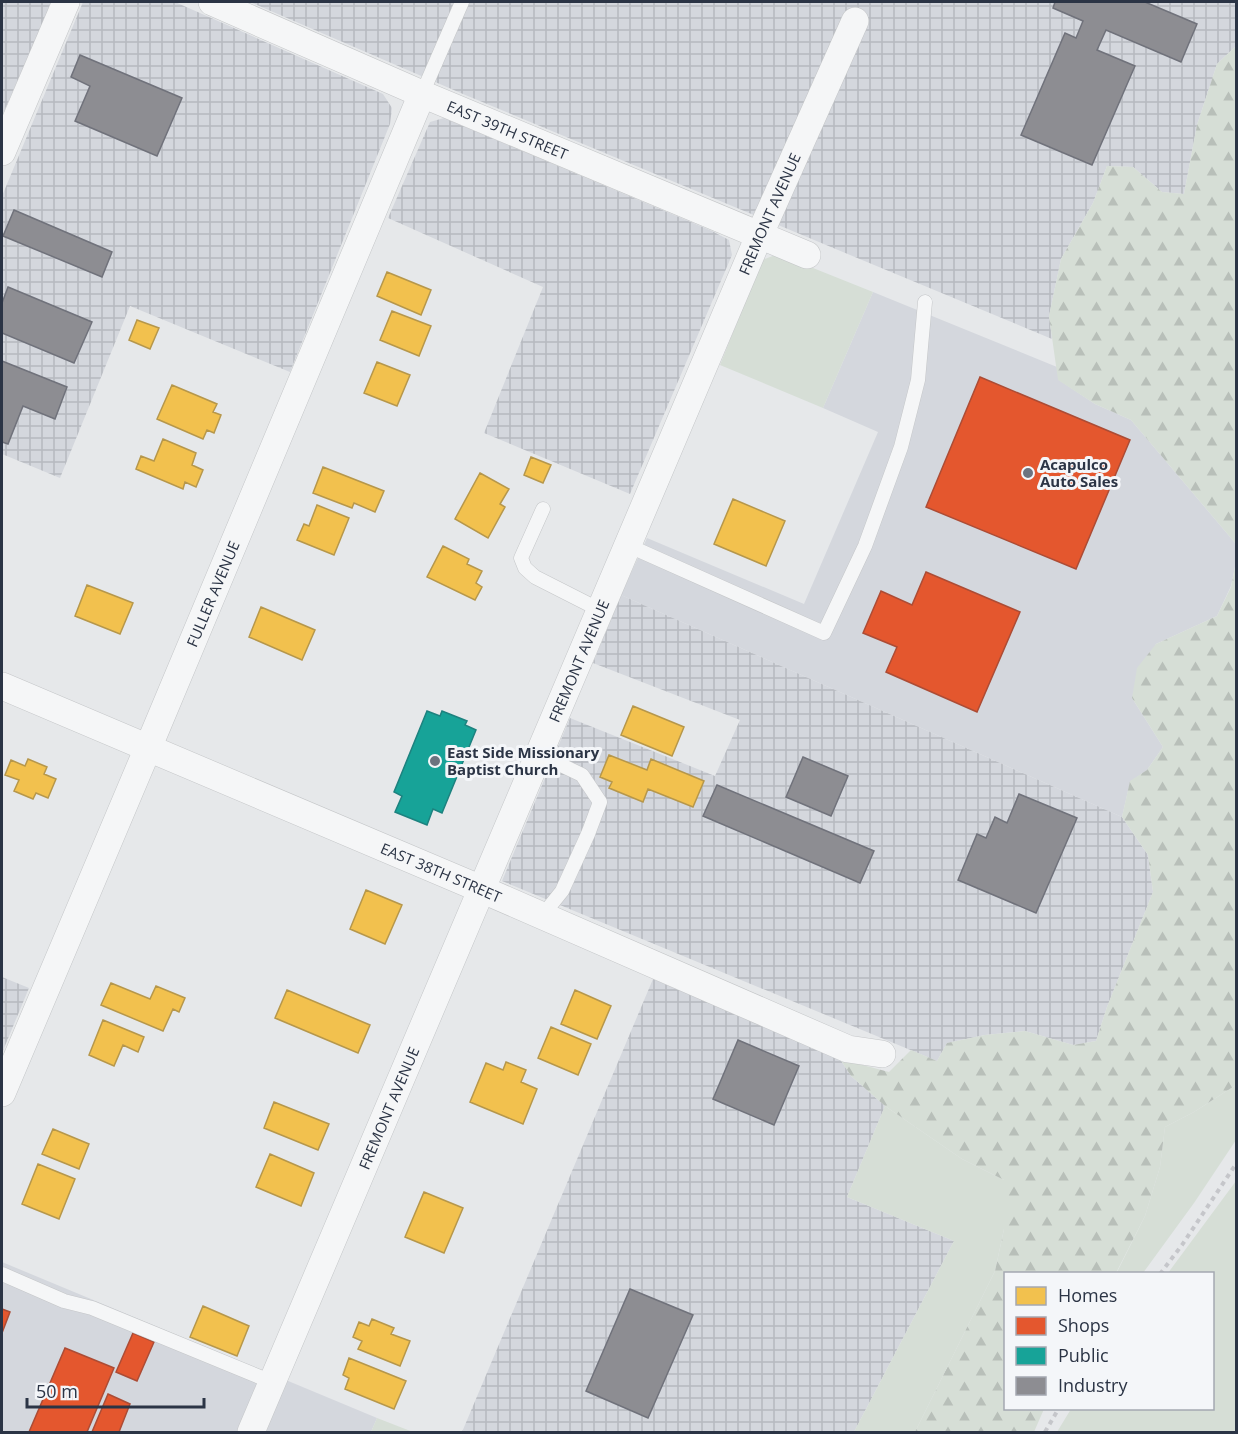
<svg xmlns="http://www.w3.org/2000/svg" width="1238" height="1434" font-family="'Open Sans',sans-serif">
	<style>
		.built { fill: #d4d7dd }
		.industrial { fill: url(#industrial-grid) }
		.green { fill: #d6ded6 }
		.forest { fill: url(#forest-firs) }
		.homes { fill: #f2c14e; stroke: #b6974b; stroke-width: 1.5 }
		.shops { fill: #e4572e; stroke: #ac4c35; stroke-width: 1.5 }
		.public { fill: #17a398; stroke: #1d827f; stroke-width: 1.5 }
		.industry { fill: #8d8d92; stroke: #70727b; stroke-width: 1.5 }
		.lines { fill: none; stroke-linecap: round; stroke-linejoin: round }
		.service-casing { stroke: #c4c6c8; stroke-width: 15 }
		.minor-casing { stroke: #c4c6c8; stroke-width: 28 }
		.path { stroke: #c5c6ca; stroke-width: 4; stroke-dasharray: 4.5 4.5; stroke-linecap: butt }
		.service { stroke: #f5f6f7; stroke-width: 14 }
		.minor { stroke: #f5f6f7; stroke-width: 27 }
		.poi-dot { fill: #6c737f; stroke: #f4f6f9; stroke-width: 2 }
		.labels { text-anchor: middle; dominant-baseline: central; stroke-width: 6; stroke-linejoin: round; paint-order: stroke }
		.street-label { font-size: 15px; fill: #2b3445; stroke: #f4f6f9 }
		.poi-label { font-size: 15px; font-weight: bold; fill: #2b3445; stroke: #f4f6f9; text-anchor: start }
	</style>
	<defs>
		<pattern id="industrial-grid" width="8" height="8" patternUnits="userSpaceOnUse" patternTransform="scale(1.5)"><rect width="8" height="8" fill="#d4d7dd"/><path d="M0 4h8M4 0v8" fill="none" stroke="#b6b9bf"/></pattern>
		<pattern id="forest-firs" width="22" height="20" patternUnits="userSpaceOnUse" patternTransform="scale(1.5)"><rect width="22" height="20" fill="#d6ded6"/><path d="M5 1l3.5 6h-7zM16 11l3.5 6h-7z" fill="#b8bfb9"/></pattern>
	</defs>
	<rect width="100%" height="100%" fill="#e6e8ea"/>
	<path class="built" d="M873,292L1057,367L1059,380L1095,404L1131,420L1236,544V562L1231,586L1217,616L1156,644L1132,698L1163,747L1147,770L1130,782L1122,817L621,595L647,538L804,604L878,432L823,408Z
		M2,1262L377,1418L371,1432H2Z"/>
	<path class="industrial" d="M2,2H52L2,116Z
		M83,2H175L383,94L392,108L390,124L290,372L130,306L60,478L2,454V196Z
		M250,2H1236V46L1217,64L1197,125L1184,194L1162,192L1133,167L1107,166L1093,203L1061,259L1049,316L1052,339L463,94Z
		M444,118L712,231L729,240L732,255L630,494L484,433L543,287L388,218L430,122Z
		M621,595L1122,817L1148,855L1153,892L1107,1007L1096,1041L1073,1045L1025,1031L985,1035L947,1043L937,1061L502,881L570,718L715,776L740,720L593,663Z
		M2,977L29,988L2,1053Z
		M653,979L840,1059L851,1076L885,1106L847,1197L954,1241L854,1432H462Z"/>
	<path class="green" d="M778,254L873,292L823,408L720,365L762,260Z
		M1236,1085V1140L1194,1203L1143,1273L1116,1274L1145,1216L1160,1167L1165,1127L1194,1112Z
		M885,1106L962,1159L1004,1180V1229L995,1271L915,1432H854L954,1241L847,1197Z
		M1236,1181V1432H1057L1071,1409L1212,1408V1274L1168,1273Z
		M377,1418L413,1432H371Z"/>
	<path class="forest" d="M1236,46V544L1131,420L1095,404L1058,380L1049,316L1061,259L1093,203L1107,166L1133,167L1162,192L1184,194L1197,125L1217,64Z
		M1236,562V1085L1194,1112L1165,1127L1160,1167L1145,1216L1116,1273L1006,1274V1408L1044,1409L1034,1432H915L995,1271L1004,1229V1180L962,1159L885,1106L851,1076L840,1059L889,1072L911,1050L937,1061L947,1043L985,1035L1025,1031L1073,1045L1096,1041L1107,1007L1153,892L1148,855L1122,817L1130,781L1147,770L1163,747L1132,698L1137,668L1156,644L1217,616L1231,587Z"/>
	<path class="homes" d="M387,272L431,290L421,315L377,296Z
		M392,311L431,326L419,356L380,340Z
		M137,320L159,328L150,349L129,340Z
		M377,362L410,375L397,406L364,393Z
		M172,385L217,404L213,412L221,415L214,433L207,430L203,439L157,419Z
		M163,439L196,453L192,465L203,470L196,487L185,482L183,489L136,469L141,456L154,461Z
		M531,457L551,465L543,483L524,475Z
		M323,467L384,491L375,512L354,503L352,508L313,493Z
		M480,473L509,489L500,504L505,507L488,538L455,519Z
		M733,499L785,521L766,566L714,544Z
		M317,505L349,518L334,555L297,540L304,524L309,526Z
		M443,546L469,559L467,564L482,571L476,583L482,587L475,600L427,577Z
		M87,585L133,603L120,634L75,616Z
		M261,607L315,630L302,660L249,637Z
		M633,706L684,727L672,756L621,735Z
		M609,755L647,770L651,759L704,781L693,807L648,789L643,802L609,788L612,782L600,777Z
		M28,759L47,767L44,774L56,779L48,798L36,793L33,799L14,791L19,780L5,775L11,760L25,766Z
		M366,890L402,905L385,944L350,929Z
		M111,983L150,999L156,986L185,998L179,1012L173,1009L163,1031L101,1005Z
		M287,990L370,1025L358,1053L275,1018Z
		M575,990L611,1006L597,1039L561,1024Z
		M103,1020L144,1037L138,1052L123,1045L114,1066L89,1055Z
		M551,1027L591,1044L578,1075L538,1058Z
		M506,1062L526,1070L521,1082L537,1089L523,1124L470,1102L486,1063L503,1070Z
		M274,1102L329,1124L318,1150L264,1128Z
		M53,1129L89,1144L79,1169L42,1154Z
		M270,1154L314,1173L301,1206L256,1187Z
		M38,1164L75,1179L59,1219L22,1204Z
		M424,1192L463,1208L444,1253L405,1237Z
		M203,1306L249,1326L237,1356L190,1337Z
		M372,1319L394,1328L391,1334L410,1341L400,1366L358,1349L362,1341L353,1337L359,1322L369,1326Z
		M349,1358L406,1381L394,1409L345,1389L349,1378L343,1375Z"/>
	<path class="shops" d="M980,377L1130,440L1076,569L926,507Z
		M926,572L1020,612L977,712L886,672L897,647L863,633L881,591L912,605Z
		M2,1309L10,1312L2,1333Z
		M133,1333L154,1342L137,1381L116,1372Z
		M65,1348L114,1368L87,1432H29Z
		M108,1394L130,1404L119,1432H92Z"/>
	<path class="public" d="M427,711L440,716L442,711L467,721L465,725L476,730L442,813L433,809L427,825L395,812L402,796L394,792Z"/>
	<path class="industry" d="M1055,2H1145L1197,24L1181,62L1106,30L1097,50L1135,66L1092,165L1021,135L1065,33L1076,38L1083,21L1053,8Z
		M80,55L182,98L157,156L75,121L90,86L71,77Z
		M14,210L112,252L102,277L3,236Z
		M8,287L92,322L74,363L2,333V303Z
		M2,361L67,387L55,419L23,406L8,444L2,442Z
		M803,757L848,776L831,816L786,797Z
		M717,785L874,851L860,883L703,816Z
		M1019,794L1077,818L1036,913L958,880L977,834L986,838L995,817L1007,823Z
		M738,1040L799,1066L774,1125L713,1099Z
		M630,1289L693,1315L648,1418L586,1391Z"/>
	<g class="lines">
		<g class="service-casing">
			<path id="service" d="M422,94L462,2
				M543,509L521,558L525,568L535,577L600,610
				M627,545L824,633L865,546L901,447L918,380L925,302
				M538,754L582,775L600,802L588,834L562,891L542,916
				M2,1274L64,1301L92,1308L272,1382"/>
		</g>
		<g class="minor-casing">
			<g id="minor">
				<path id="s1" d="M212,2L422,94L807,255"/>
				<path d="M2,152L66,2"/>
				<path id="s2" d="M2,686L481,889L848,1049L882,1054"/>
				<path id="s3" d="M2,1093L148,748L422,94"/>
				<path id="s4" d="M251,1432L759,236L855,21"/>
			</g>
		</g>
		<path class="path" d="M1160,1274L1182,1245L1236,1164
			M1045,1432L1059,1408"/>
		<use href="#service" class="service"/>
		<use href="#minor" class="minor"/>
	</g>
	<g class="poi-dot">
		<circle cx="1028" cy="473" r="6"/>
		<circle cx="435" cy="761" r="6"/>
	</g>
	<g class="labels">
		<g class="street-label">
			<text stroke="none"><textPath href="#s1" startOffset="322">EAST 39TH STREET</textPath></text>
			<text stroke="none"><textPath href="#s4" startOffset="1324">FREMONT AVENUE</textPath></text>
			<text stroke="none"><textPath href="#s3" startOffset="542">FULLER AVENUE</textPath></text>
			<text stroke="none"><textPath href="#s4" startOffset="838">FREMONT AVENUE</textPath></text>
			<text stroke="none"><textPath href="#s2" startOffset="477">EAST 38TH STREET</textPath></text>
			<text stroke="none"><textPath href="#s4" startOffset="352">FREMONT AVENUE</textPath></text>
		</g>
		<g class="poi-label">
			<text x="1040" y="464">Acapulco<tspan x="1040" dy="17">Auto Sales</tspan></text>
			<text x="447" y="752">East Side Missionary<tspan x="447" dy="17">Baptist Church</tspan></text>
		</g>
	</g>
	<rect width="1238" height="1434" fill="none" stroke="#2b3445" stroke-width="6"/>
	<rect x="1004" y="1272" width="210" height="138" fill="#f4f6f9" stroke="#a4a8b1" stroke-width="1.5"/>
	<rect x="1016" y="1287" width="30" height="18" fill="#f2c14e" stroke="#a4a8b1" stroke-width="1.5"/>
	<text x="1058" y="1302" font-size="18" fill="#2b3445">Homes</text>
	<rect x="1016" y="1317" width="30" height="18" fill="#e4572e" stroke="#a4a8b1" stroke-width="1.5"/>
	<text x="1058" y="1332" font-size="18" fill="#2b3445">Shops</text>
	<rect x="1016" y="1347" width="30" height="18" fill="#17a398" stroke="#a4a8b1" stroke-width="1.5"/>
	<text x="1058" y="1362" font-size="18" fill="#2b3445">Public</text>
	<rect x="1016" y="1377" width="30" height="18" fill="#8d8d92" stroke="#a4a8b1" stroke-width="1.5"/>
	<text x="1058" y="1392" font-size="18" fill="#2b3445">Industry</text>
	<path d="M27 1398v9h177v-9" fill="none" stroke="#2b3445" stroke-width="3"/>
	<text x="36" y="1398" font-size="18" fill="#2b3445" stroke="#f4f6f9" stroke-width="4.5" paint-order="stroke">50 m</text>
</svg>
